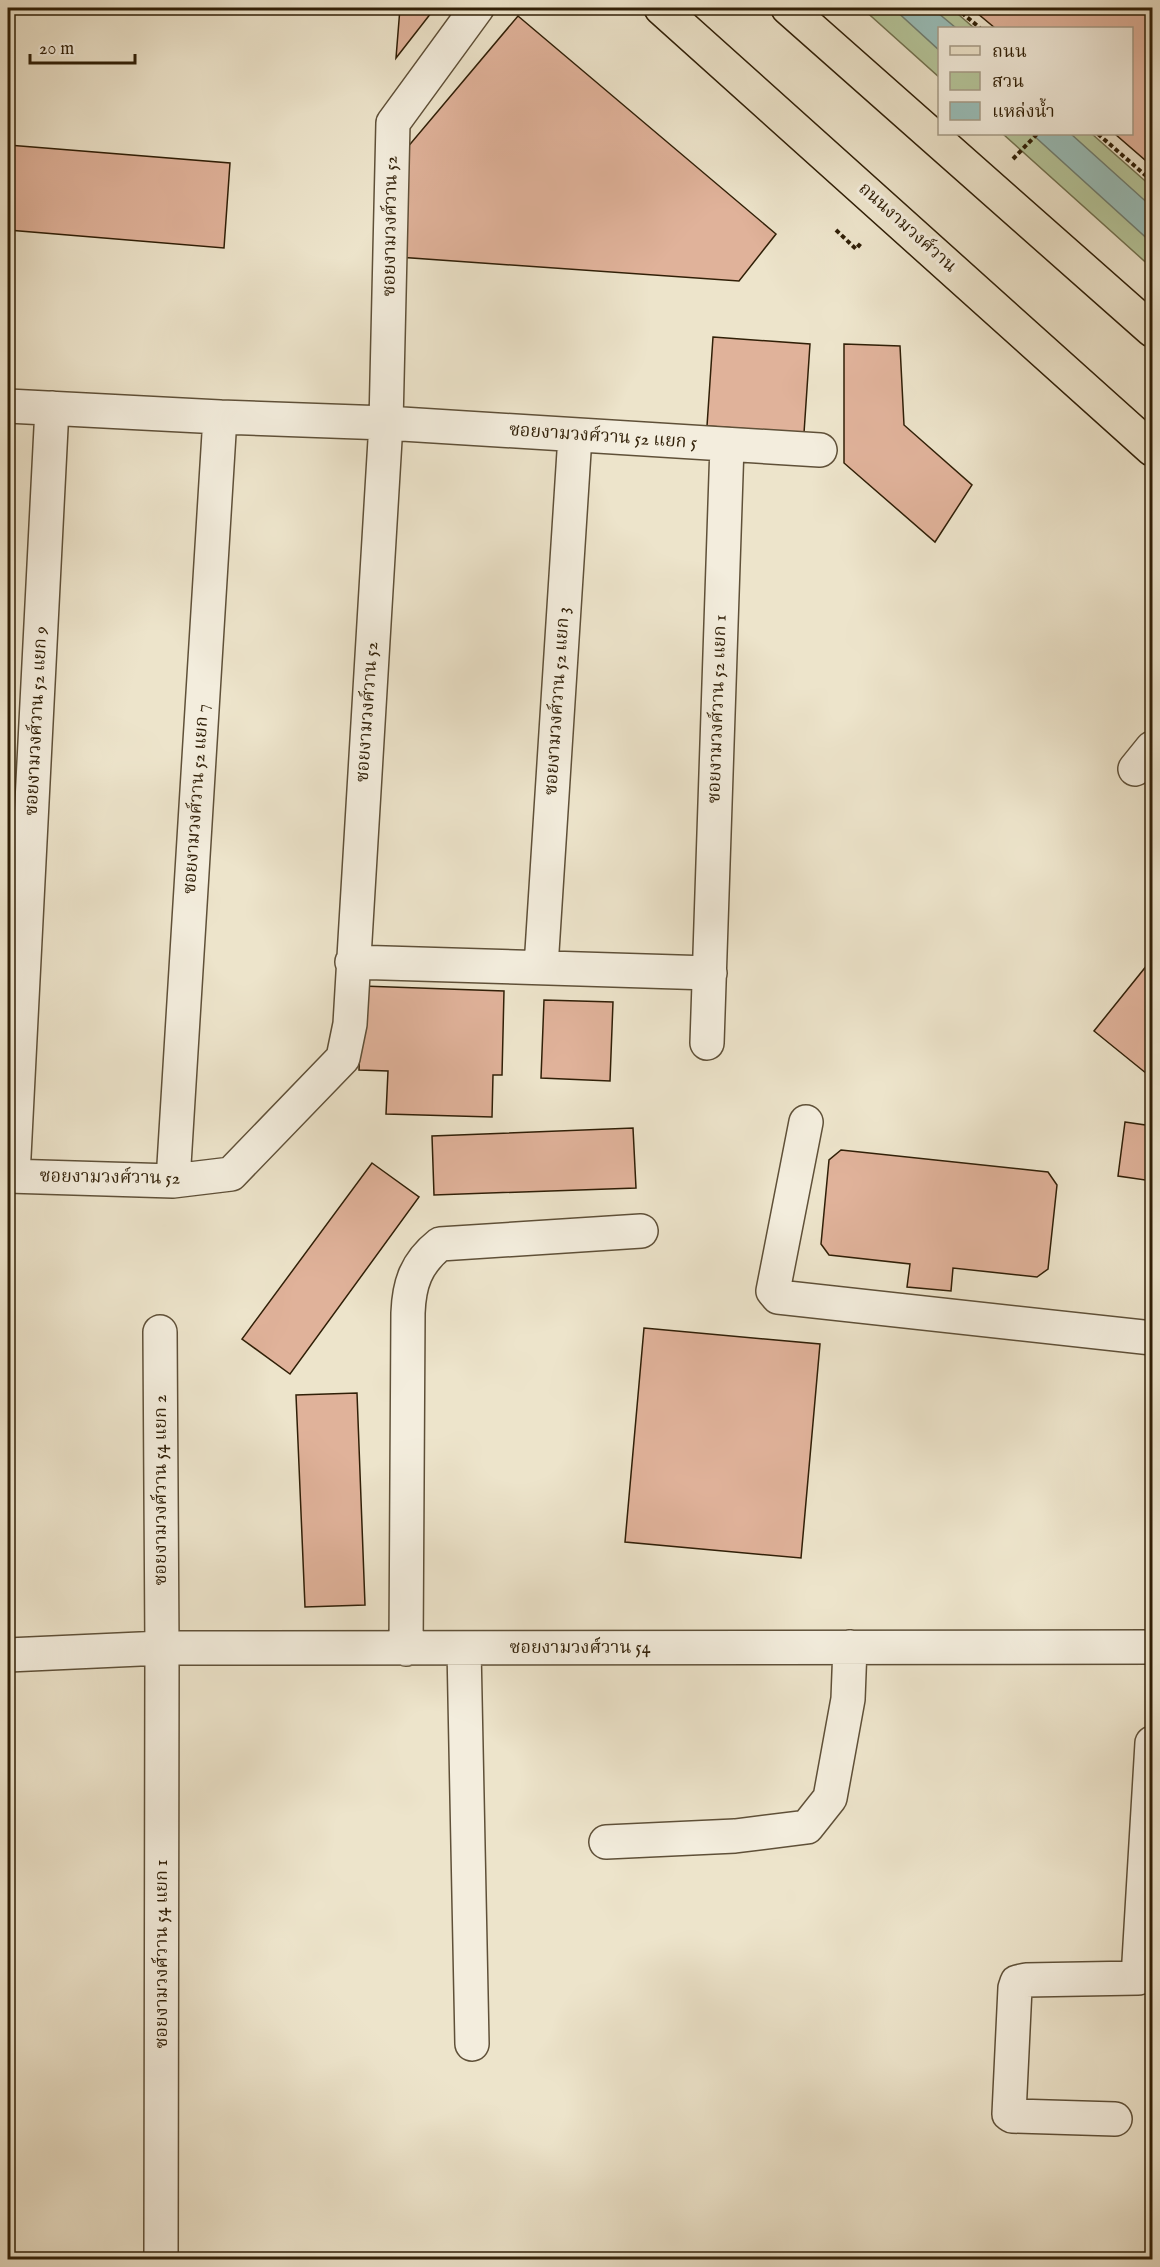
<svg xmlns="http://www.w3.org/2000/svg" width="1160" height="2267" font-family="'IM FELL English','Noto Serif Thai',serif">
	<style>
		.green { fill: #b5c59a; stroke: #727250; stroke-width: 1.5 }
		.water { fill: #99beb9; stroke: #6f7e72; stroke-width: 1.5 }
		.building { fill: #e0b29a; stroke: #301f07; stroke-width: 1.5 }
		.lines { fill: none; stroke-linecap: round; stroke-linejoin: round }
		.minor-casing { stroke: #5f5038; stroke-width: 36 }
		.major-casing { stroke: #301f07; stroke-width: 36 }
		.path { stroke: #301f07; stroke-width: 4; stroke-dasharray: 4.5 3; stroke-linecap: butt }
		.minor { stroke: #f3eddd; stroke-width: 33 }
		.major { stroke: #ede4cb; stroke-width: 33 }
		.labels { text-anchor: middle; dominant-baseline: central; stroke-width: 6; stroke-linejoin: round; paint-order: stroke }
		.street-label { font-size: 18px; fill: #301f07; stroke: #f3eddd }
	</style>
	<rect width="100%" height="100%" fill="#ede4cb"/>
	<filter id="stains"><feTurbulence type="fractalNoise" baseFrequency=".00333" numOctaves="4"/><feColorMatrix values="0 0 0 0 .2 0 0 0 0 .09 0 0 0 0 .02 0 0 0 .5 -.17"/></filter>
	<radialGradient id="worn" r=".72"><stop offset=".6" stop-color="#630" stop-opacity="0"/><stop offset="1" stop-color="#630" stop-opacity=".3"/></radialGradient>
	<path class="green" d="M862,8H951L974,28H940L939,77Z
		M1003,134H1092L1152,187V268Z"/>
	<path class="water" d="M893,8H932L956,28H940L939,50Z
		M1032,134H1071L1152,207V243Z"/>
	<path class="building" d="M400,8H435L396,58Z
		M971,8H1152V166L1115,134H1132V28H995Z
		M518,16L776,234L739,281L398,257L406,149Z
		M8,145L230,163L224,248L8,230Z
		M713,337L810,344L804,433L707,426Z
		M844,344L900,346L904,425L972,485L935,542L844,463Z
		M1152,959V1078L1094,1031Z
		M362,986L504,991L502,1075H493L492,1117L386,1114L388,1071L359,1070Z
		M544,1000L613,1002L610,1081L541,1078Z
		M1125,1122L1152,1126V1181L1118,1176Z
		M633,1128L636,1188L434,1195L432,1136Z
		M841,1150L1048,1172L1057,1185L1048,1269L1037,1277L953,1268L951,1291L907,1287L910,1264L829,1255L821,1244L829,1160Z
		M372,1163L419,1197L290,1374L242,1339Z
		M644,1328L820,1344L801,1558L625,1542Z
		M357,1393L365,1605L305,1607L296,1395Z"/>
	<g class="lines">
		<g class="minor-casing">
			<path id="minor" d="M8,406L220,417L386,423L820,450
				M1135,769L1152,748
				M352,962L710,973
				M541,967L575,436
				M707,1043L727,445
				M806,1122L773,1291L778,1297L1152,1338
				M8,1176L173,1181L231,1174L343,1058L350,1024L386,423L393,123L477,8
				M13,1176L52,408
				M173,1181L220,417
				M160,1332L162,1648L161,2260
				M464,1648L472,2044
				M406,1649L408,1313C409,1284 416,1263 440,1244L641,1231
				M8,1655L162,1648L1152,1647
				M606,1842L735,1836L807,1827L830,1798L848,1699L850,1647
				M1115,2119L1012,2116L1009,2114L1015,1988L1017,1982L1026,1980L1138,1978L1152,1743"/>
		</g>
		<g class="major-casing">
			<path id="major" d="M661,8L1152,449
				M788,8L1152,330"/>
		</g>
		<path class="path" d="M956,8L980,28
			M1098,134L1152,181
			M1013,159L1037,134
			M836,230L856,249L861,243"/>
		<use href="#minor" class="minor"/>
		<use href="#major" class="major"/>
	</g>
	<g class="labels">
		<g class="street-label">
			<text transform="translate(391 226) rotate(-89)">ซอยงามวงศ์วาน 52</text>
			<text transform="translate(907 228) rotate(42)">ถนนงามวงศ์วาน</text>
			<text transform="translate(603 437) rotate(4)">ซอยงามวงศ์วาน 52 แยก 5</text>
			<text transform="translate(558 701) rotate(-86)">ซอยงามวงศ์วาน 52 แยก 3</text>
			<text transform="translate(718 709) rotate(-88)">ซอยงามวงศ์วาน 52 แยก 1</text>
			<text transform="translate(368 712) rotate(-86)">ซอยงามวงศ์วาน 52</text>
			<text transform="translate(37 721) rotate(-87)">ซอยงามวงศ์วาน 52 แยก 9</text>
			<text transform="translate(197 799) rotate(-86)">ซอยงามวงศ์วาน 52 แยก 7</text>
			<text transform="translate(110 1178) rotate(1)">ซอยงามวงศ์วาน 52</text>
			<text transform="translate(161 1490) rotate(-90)">ซอยงามวงศ์วาน 54 แยก 2</text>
			<text x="580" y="1648">ซอยงามวงศ์วาน 54</text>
			<text transform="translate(162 1954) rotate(-90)">ซอยงามวงศ์วาน 54 แยก 1</text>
		</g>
	</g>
	<rect width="1160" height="2267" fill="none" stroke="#ede4cb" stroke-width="30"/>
	<rect x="9" y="9" width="1142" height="2249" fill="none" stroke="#301f07" stroke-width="3"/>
	<rect x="15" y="15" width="1130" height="2237" fill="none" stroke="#301f07" stroke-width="1.5"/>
	<rect x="938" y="27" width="195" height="108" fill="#f3eddd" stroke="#a59b87" stroke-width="1.5"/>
	<rect x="950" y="46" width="30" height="9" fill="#ede4cb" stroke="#a59b87" stroke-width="1.5"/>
	<text x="992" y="57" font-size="18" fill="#301f07">ถนน</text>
	<rect x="950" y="72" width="30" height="18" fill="#b5c59a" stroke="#a59b87" stroke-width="1.5"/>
	<text x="992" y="87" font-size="18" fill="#301f07">สวน</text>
	<rect x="950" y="102" width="30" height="18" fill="#99beb9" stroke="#a59b87" stroke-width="1.5"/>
	<text x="992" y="117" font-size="18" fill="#301f07">แหล่งน้ำ</text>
	<path d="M30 54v9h105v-9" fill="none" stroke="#301f07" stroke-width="3"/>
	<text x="39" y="54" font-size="18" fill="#301f07" stroke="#f3eddd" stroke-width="4.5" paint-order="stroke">20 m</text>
	<rect width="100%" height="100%" filter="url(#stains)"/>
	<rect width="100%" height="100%" fill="url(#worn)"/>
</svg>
